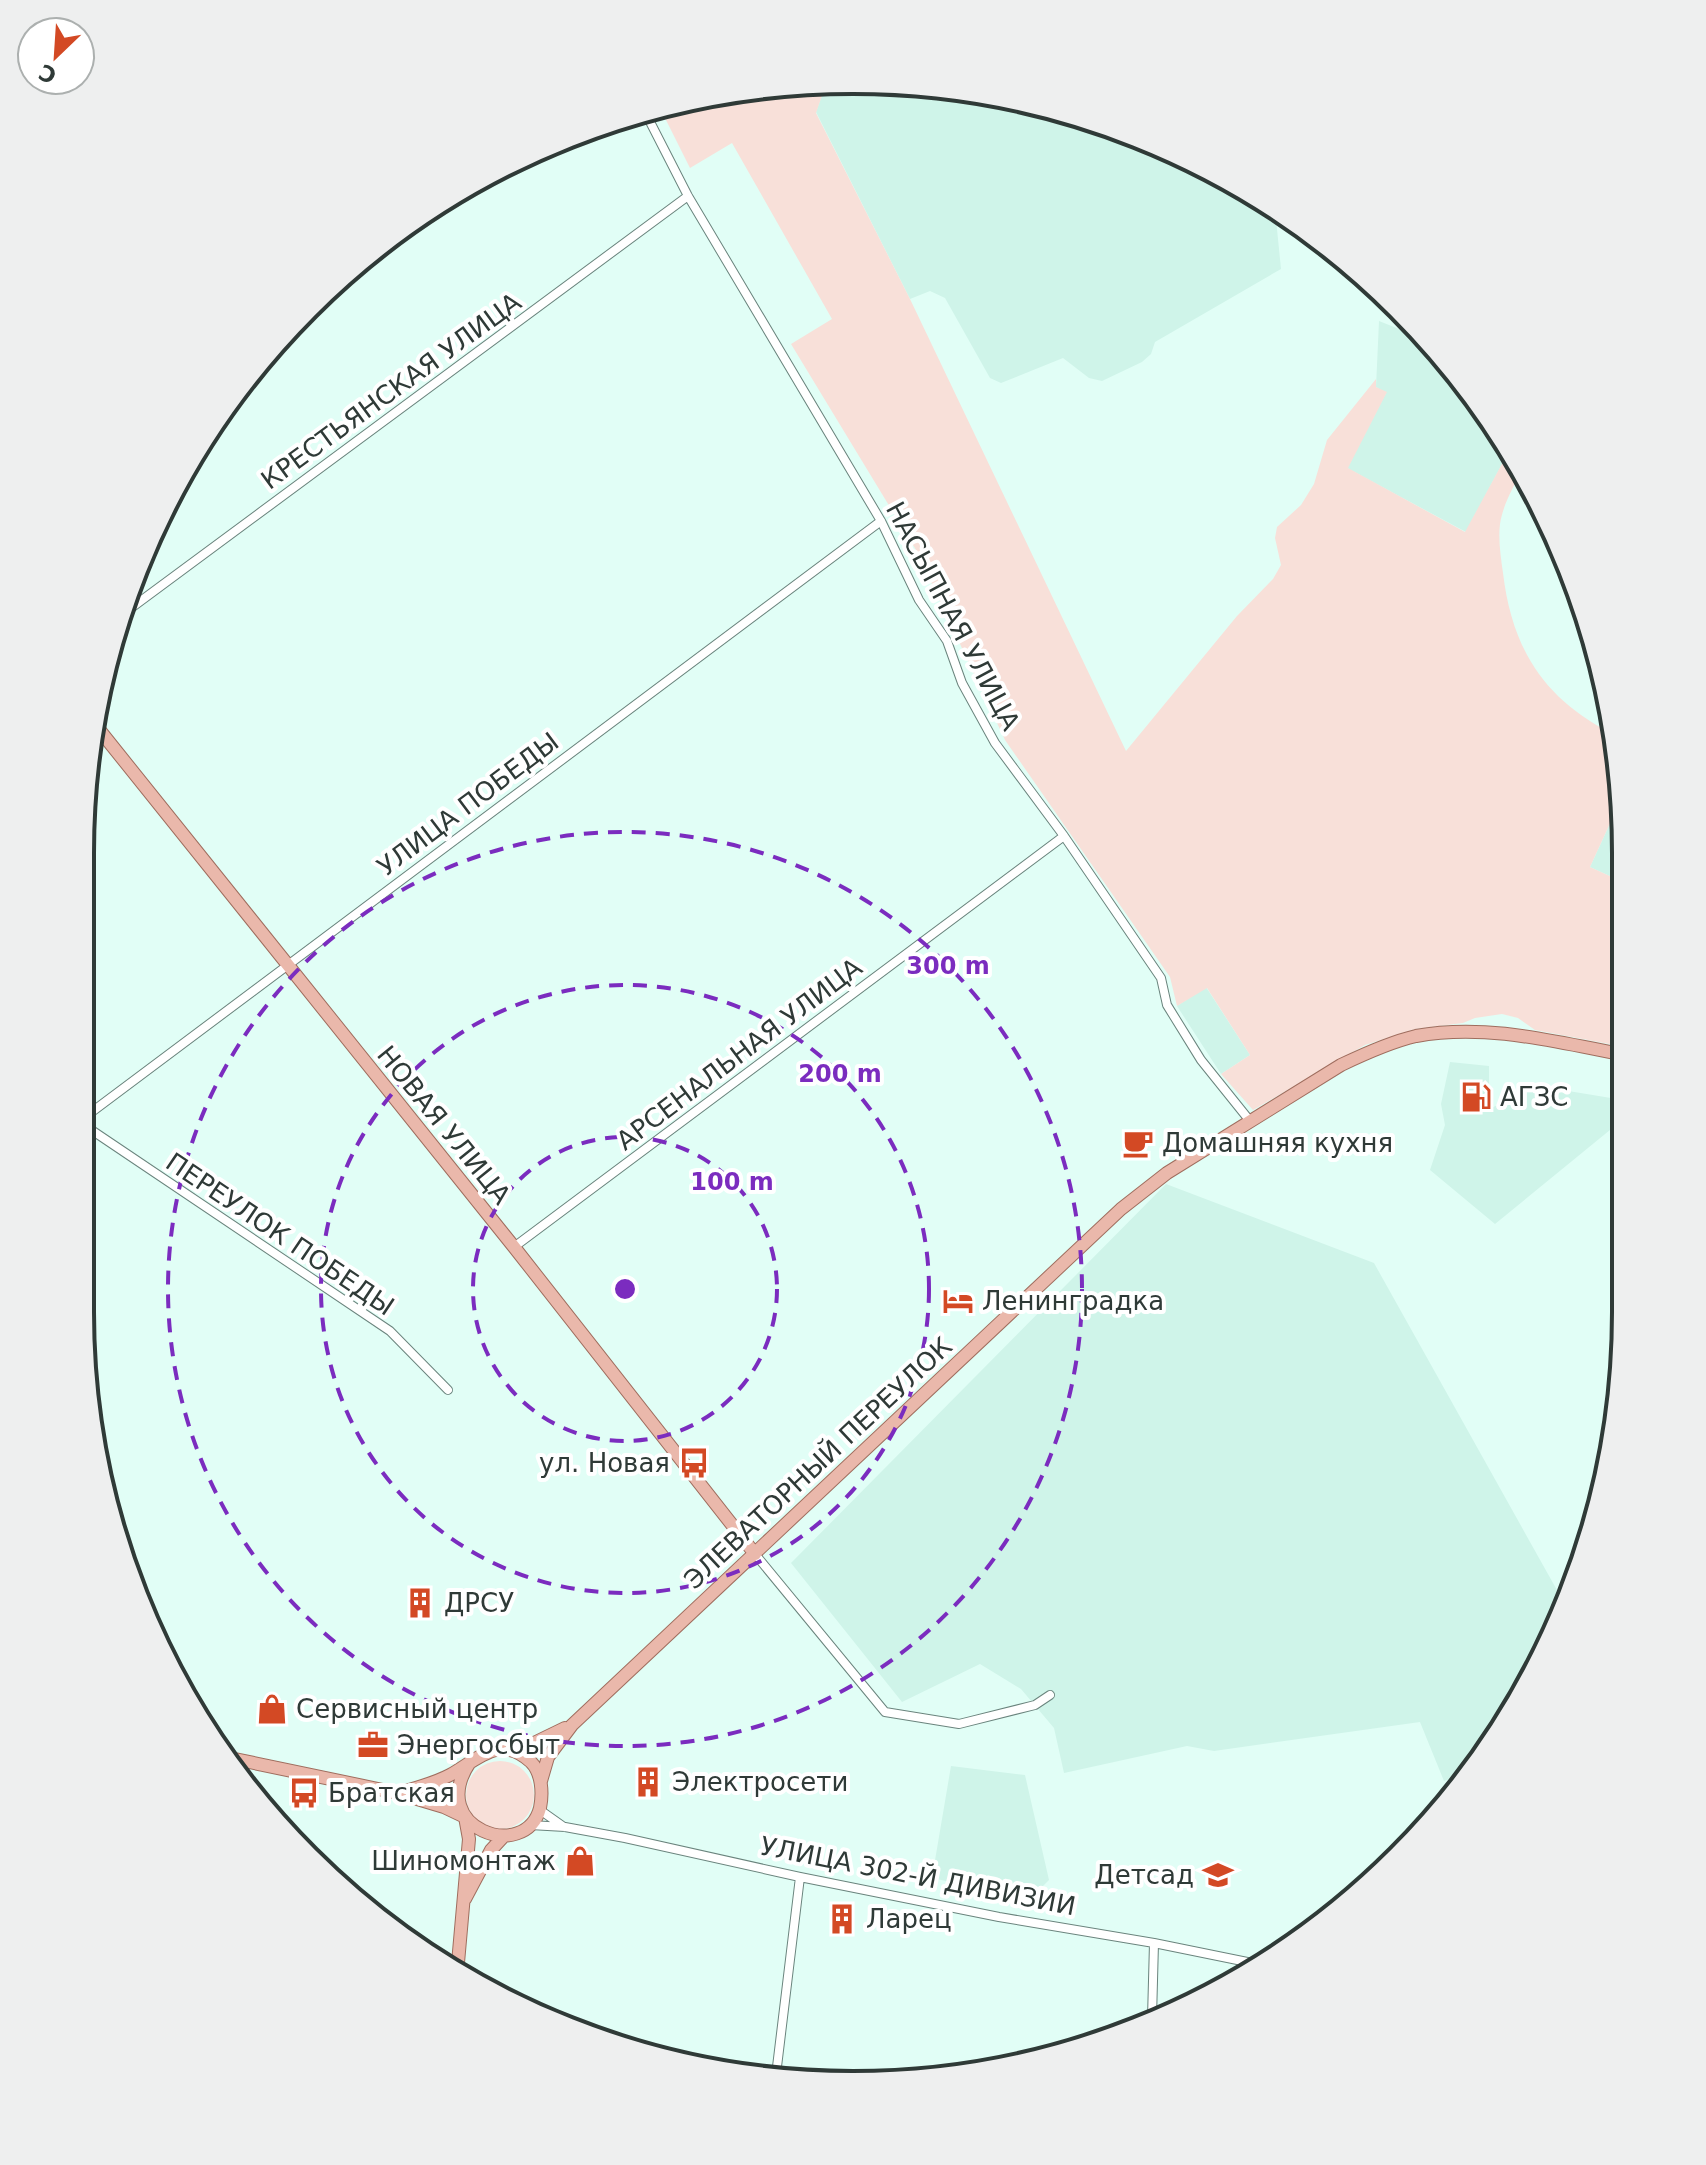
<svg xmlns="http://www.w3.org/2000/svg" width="1706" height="2165" font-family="'DejaVu Sans',sans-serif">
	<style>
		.built { fill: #cff4e9 }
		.green { fill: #f8e0d9 }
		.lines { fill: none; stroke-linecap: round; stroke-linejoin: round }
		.minor-casing { stroke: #6a847d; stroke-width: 10 }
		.primary-casing { stroke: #9f6d5e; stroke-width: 14 }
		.minor { stroke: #fff; stroke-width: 8 }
		.primary { stroke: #eab8ab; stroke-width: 12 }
		.ring { fill: none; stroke: #7b2cbf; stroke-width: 4; stroke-dasharray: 14 10 }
		.labels { text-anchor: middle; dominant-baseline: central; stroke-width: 8; stroke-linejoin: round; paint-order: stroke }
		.street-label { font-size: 26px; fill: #2f3a37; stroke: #fff }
		.poi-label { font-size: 26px; fill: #2f3a37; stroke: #fff; text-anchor: start }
		.rim { fill: none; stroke: #2f3a37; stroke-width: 4 }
		.centre { fill: #7b2cbf; stroke: #fff; stroke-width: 4 }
		.ring-label { font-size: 24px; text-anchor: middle; font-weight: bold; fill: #7b2cbf; stroke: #fff; stroke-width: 8; stroke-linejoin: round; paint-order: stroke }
	</style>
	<rect width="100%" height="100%" fill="#e1fef6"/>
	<path class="built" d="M903,82L1053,106L1194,160L1275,209L1281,269L1155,342L1151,354L1142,362L1102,381L1089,378L1063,358L1001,383L990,378L945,298L930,291L910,299L816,112L826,84Z
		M1379,321L1434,343L1510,449L1466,532L1347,468L1386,393L1376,387Z
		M1623,795L1624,802L1625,883L1590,867Z
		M1206,987L1250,1055L1221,1074L1177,1006Z
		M1450,1062L1489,1066V1109L1538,1086L1623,1100L1621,1121L1495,1224L1430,1170L1445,1125L1441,1104Z
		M1166,1184L1374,1263L1567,1608L1500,1733L1477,1743L1482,1757L1470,1771L1444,1781L1420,1722L1214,1751L1187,1746L1064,1773L1054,1728L1021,1689L980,1664L902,1702L791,1563Z
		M951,1766L1025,1775L1049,1880L1030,1899L932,1878Z"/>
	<path class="green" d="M826,84L816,113L910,299L1126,751L1237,616L1273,579L1281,565L1275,538L1277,527L1301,505L1314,484L1327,440L1376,379V387L1387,392L1348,468L1465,532L1510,449L1523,468C1514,486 1503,504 1500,524C1498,540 1501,558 1503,573C1512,648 1543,698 1611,733L1623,795L1590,867L1625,883V1047L1535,1030L1518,1018L1502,1014L1475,1018L1463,1023L1416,1029L1365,1045L1253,1110L1221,1074L1250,1055L1207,988L1177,1006L1170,977L1005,740L916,550L791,344L832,319L732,143L690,168L660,108L752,87Z
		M466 1795a34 34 0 1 1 68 0a34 34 0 1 1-68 0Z"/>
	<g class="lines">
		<g class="minor-casing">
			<path id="minor" d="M645,112L688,196L881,521L919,600L947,641L962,683L995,743L1064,836L1161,978L1167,1005L1201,1060L1250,1121
				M119,617L688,196
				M81,1120L881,521
				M81,1123L390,1331L448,1390
				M514,1247L1064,836
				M755,1554L885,1712L959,1724L1035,1705L1050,1695
				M540,1810L564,1827
				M530,1825L565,1827L625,1838L800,1877L999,1917L1154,1943L1262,1965
				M1152,2018L1154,1943
				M776,2075L800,1877"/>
		</g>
		<g class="primary-casing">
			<path id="primary" d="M97,727L514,1247L755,1554
				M510,1750L530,1745L565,1728
				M230,1758L397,1793L444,1807L465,1817L469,1839L457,1974
				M541,1781L548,1757L572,1725L1121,1209L1167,1173L1341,1065C1364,1054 1390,1042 1416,1036C1486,1023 1556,1042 1625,1055
				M398,1793C416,1788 433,1784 450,1775C477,1760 500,1733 531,1762C542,1773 543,1793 540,1808C526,1863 425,1829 470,1762
				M465,1899L491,1850L504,1836"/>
		</g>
		<use href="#minor" class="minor"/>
		<use href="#primary" class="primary"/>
	</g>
	<g class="ring">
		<circle cx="625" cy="1289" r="152"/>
		<circle cx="625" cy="1289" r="304"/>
		<circle cx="625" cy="1289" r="457"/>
	</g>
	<defs>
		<g id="fuel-bare" transform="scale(2.4)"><path d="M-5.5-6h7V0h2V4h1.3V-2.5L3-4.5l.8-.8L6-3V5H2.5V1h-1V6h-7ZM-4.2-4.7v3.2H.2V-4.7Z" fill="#d34924" stroke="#fff" stroke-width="2.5" paint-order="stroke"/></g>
		<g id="cafe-bare" transform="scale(2.4)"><path d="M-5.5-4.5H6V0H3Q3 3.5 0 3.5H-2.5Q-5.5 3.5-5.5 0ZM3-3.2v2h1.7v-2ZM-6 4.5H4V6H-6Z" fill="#d34924" stroke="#fff" stroke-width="2.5" paint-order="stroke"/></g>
		<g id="hotel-bare" transform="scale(2.4)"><path d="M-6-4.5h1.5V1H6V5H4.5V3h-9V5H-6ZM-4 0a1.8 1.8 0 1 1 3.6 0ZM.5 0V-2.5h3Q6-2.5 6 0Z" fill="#d34924" stroke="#fff" stroke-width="2.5" paint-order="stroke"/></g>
		<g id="bus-bare" transform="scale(2.4)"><path d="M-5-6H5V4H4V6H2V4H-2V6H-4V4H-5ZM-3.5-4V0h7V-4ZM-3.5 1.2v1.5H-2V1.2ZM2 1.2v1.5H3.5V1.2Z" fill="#d34924" stroke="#fff" stroke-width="2.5" paint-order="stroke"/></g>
		<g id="building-bare" transform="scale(2.4)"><path d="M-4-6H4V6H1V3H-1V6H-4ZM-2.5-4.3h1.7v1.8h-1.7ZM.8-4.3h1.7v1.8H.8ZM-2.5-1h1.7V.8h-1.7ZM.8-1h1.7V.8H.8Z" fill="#d34924" stroke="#fff" stroke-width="2.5" paint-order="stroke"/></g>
		<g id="shop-bare" transform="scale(2.4)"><path d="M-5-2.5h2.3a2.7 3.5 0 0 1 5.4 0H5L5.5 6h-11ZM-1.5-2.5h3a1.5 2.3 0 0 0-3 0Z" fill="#d34924" stroke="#fff" stroke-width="2.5" paint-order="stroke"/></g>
		<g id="office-bare" transform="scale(2.4)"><path d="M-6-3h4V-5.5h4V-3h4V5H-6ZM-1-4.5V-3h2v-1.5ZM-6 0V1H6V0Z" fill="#d34924" stroke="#fff" stroke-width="2.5" paint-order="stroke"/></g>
		<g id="school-bare" transform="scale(2.4)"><path d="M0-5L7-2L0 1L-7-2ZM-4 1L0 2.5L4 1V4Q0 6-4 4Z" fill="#d34924" stroke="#fff" stroke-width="2.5" paint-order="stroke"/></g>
	</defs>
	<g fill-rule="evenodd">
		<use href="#fuel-bare" x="1476" y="1097"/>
		<use href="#cafe-bare" x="1138" y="1143"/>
		<use href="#hotel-bare" x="958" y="1301"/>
		<use href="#bus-bare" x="694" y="1463"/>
		<use href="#building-bare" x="420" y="1603"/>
		<use href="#shop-bare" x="272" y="1709"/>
		<use href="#office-bare" x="373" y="1745"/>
		<use href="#building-bare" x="648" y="1782"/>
		<use href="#bus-bare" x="304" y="1793"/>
		<use href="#shop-bare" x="580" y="1861"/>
		<use href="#school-bare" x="1218" y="1875"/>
		<use href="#building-bare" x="842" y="1919"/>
	</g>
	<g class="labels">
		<g class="street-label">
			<text transform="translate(391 391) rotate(-36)">КРЕСТЬЯНСКАЯ УЛИЦА</text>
			<text transform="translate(953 616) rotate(62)">НАСЫПНАЯ УЛИЦА</text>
			<text transform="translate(468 804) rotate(-37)">УЛИЦА ПОБЕДЫ</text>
			<text transform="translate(739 1054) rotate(-37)">АРСЕНАЛЬНАЯ УЛИЦА</text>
			<text transform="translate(444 1125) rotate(51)">НОВАЯ УЛИЦА</text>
			<text transform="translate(280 1234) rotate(34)">ПЕРЕУЛОК ПОБЕДЫ</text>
			<text transform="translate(818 1463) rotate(-43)">ЭЛЕВАТОРНЫЙ ПЕРЕУЛОК</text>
			<text transform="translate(918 1876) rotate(11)">УЛИЦА 302-Й ДИВИЗИИ</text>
		</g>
		<g class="poi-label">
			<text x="1500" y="1097">АГЗС</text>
			<text x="1162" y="1143">Домашняя кухня</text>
			<text x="982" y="1301">Ленинградка</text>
			<text x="670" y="1463" text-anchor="end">ул. Новая</text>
			<text x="444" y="1603">ДРСУ</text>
			<text x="296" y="1709">Сервисный центр</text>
			<text x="397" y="1745">Энергосбыт</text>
			<text x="672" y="1782">Электросети</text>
			<text x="328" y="1793">Братская</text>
			<text x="556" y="1861" text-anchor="end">Шиномонтаж</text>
			<text x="1194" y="1875" text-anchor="end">Детсад</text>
			<text x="866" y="1919">Ларец</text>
		</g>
	</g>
	<path d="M0 0H1706V2165H0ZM853 94H853A759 759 0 0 1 1612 853V1312A759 759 0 0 1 853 2071H853A759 759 0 0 1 94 1312V853A759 759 0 0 1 853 94Z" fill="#eeefef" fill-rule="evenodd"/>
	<path class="rim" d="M853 94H853A759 759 0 0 1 1612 853V1312A759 759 0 0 1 853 2071H853A759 759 0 0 1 94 1312V853A759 759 0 0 1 853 94Z"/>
	<circle cx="625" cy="1289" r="12" class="centre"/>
	<g class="ring-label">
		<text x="948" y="974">300 m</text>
		<text x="840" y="1082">200 m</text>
		<text x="732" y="1190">100 m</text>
	</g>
	<g transform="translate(56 56) rotate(205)"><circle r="38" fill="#ffffff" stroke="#acb0af" stroke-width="2"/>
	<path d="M0-6L14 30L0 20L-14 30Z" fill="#d34924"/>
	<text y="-12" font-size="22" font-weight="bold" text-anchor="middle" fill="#2f3a37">С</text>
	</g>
</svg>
